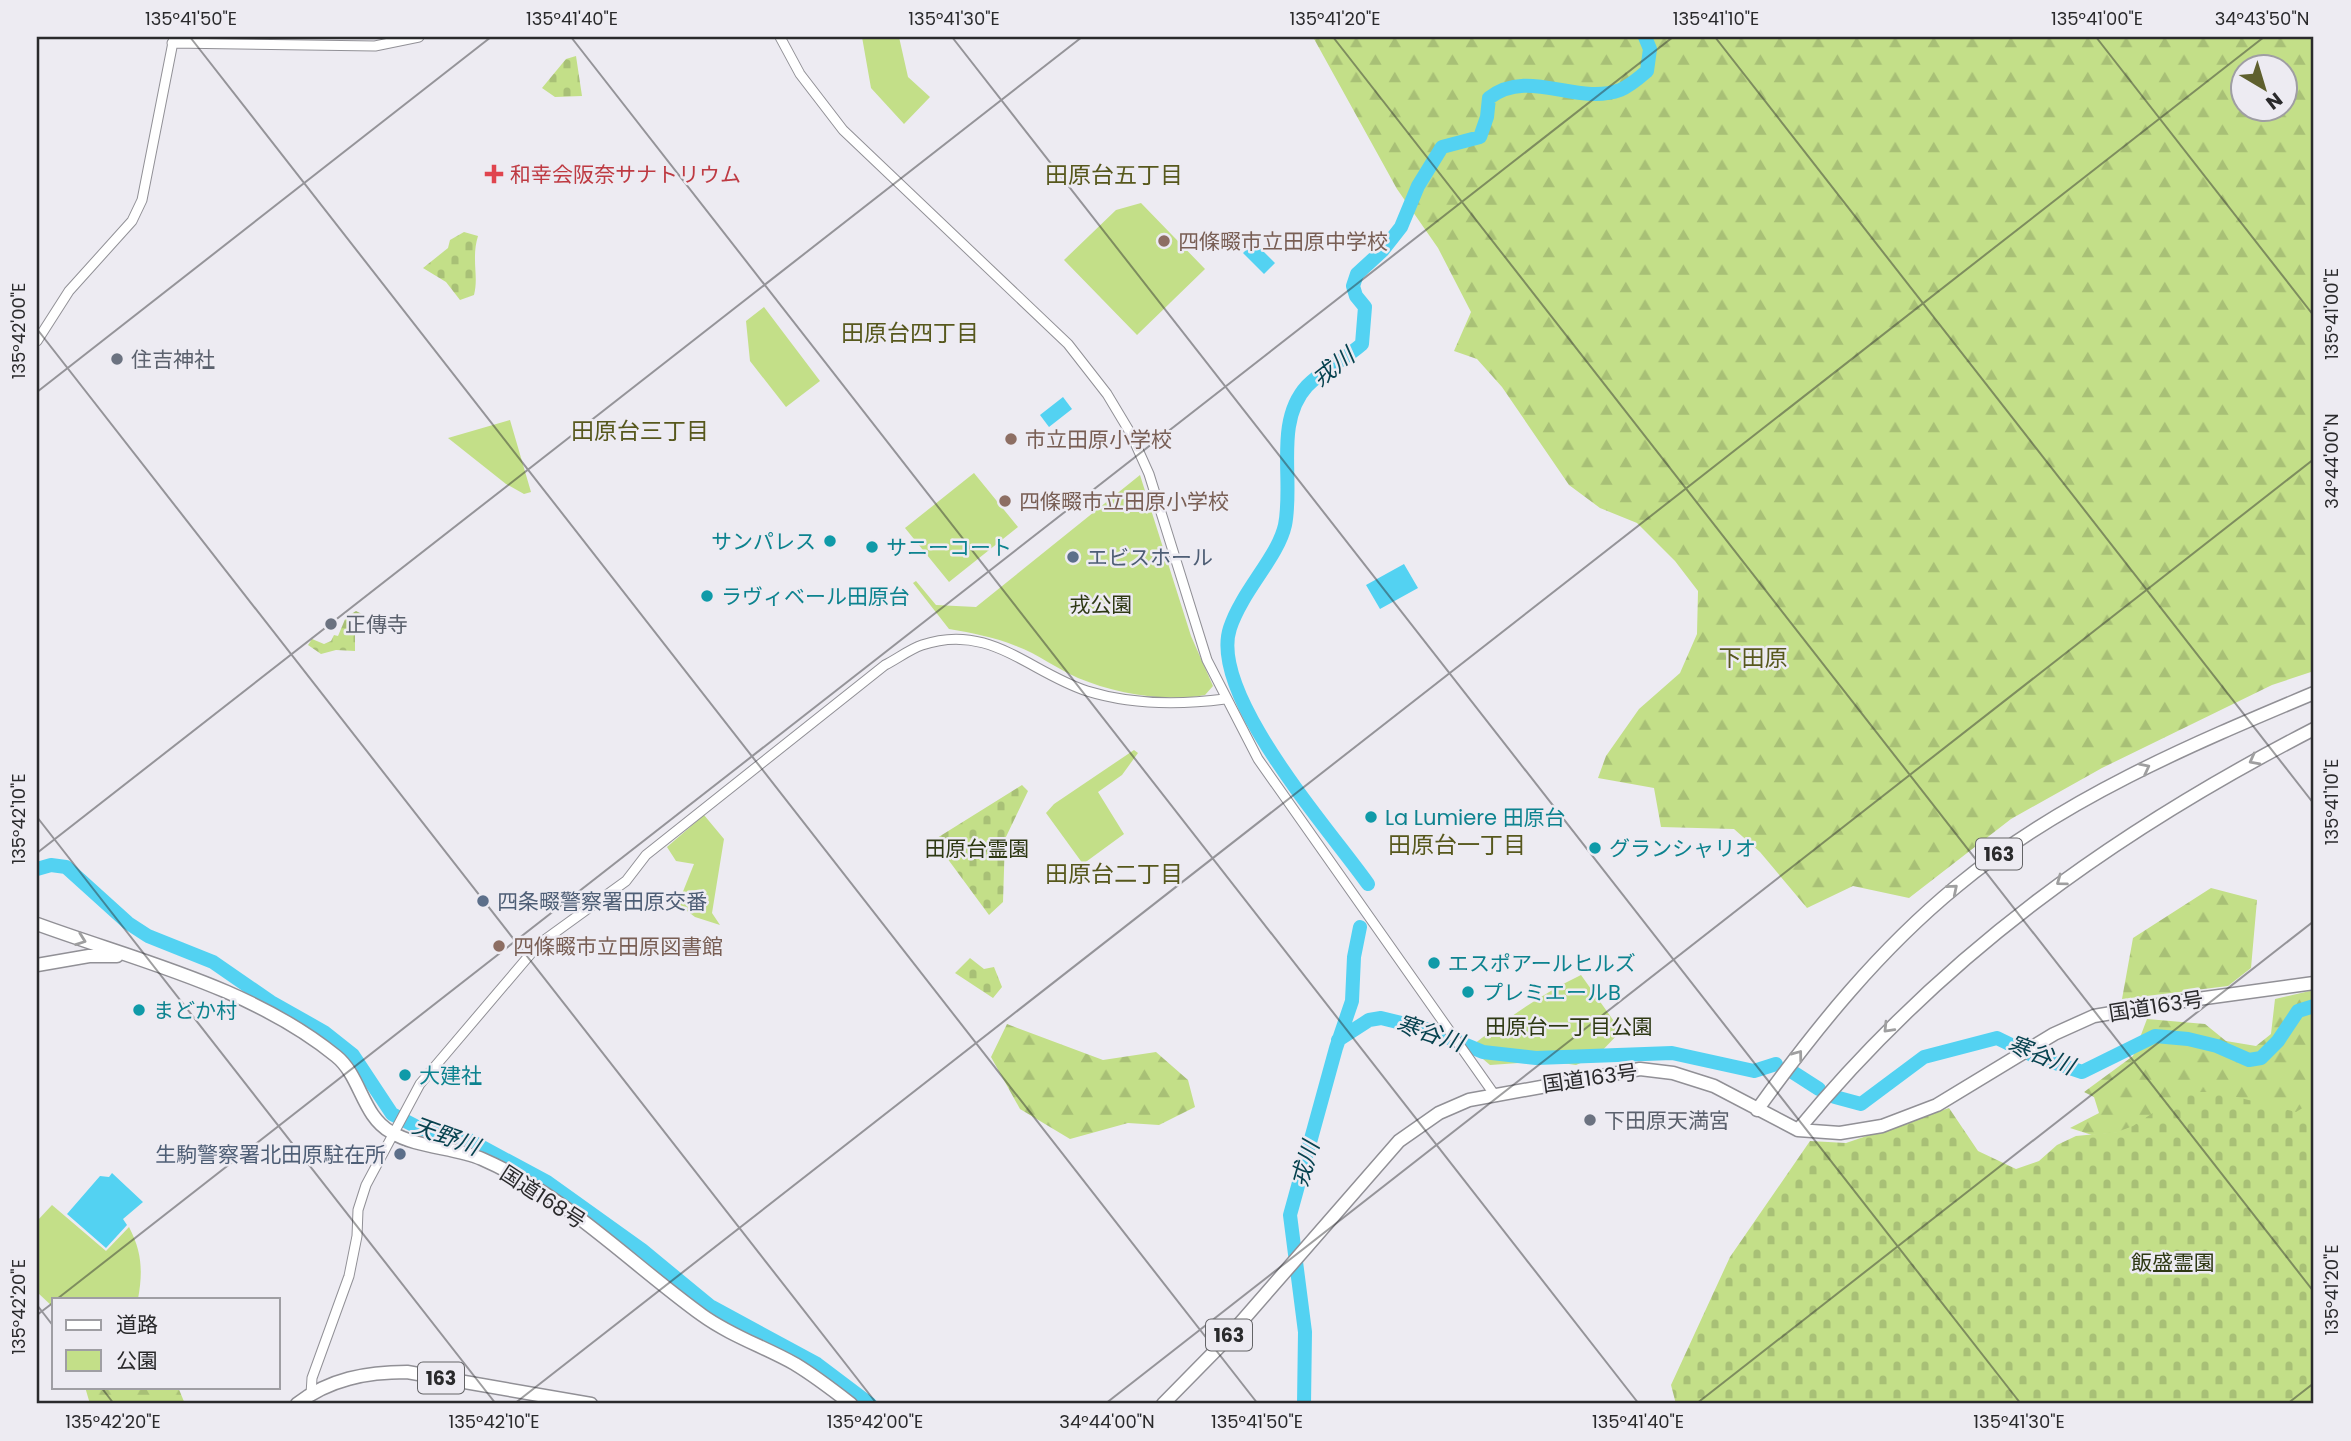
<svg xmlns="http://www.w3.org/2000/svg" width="2351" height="1441" font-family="Poppins,'Noto Sans JP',sans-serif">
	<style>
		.forest { fill: url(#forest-firs); fill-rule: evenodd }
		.cemetery { fill: url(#cemetery-stones) }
		.park { fill: #c3df88 }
		.water { fill: #53d2f2 }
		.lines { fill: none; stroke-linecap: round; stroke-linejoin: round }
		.river { stroke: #53d2f2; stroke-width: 14 }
		.secondary-casing { stroke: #919096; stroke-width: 11 }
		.highway-casing { stroke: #919096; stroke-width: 15 }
		.secondary { stroke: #fff; stroke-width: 9 }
		.highway { stroke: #fff; stroke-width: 12 }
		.oneway { stroke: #9f9fa0 }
		.ticks { fill: none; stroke: #2a2a2c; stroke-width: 2; stroke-opacity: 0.45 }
		.health-dot { fill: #e0444e; stroke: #edebf2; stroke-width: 2.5 }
		.education-dot { fill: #8d6e63; stroke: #edebf2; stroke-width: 2.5 }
		.worship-dot { fill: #6b7280; stroke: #edebf2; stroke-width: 2.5 }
		.culture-dot { fill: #0f9aa8; stroke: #edebf2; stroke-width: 2.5 }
		.service-dot { fill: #5c6f8a; stroke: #edebf2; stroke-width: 2.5 }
		.labels { text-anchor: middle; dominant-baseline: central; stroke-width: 5; stroke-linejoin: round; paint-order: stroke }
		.shield { fill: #edebf2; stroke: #646467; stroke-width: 2 }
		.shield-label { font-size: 19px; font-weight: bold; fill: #2a2a2c }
		.health-label { font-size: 21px; fill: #be3a42; stroke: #edebf2; text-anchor: start }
		.education-label { font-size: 21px; fill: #785e54; stroke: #edebf2; text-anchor: start }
		.worship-label { font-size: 21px; fill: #5b616d; stroke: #edebf2; text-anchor: start }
		.culture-label { font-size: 21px; fill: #0d838f; stroke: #edebf2; text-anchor: start }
		.service-label { font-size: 21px; fill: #4e5e75; stroke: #edebf2; text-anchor: start }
		.park-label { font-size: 21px; fill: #2e3914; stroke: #edebf2 }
		.street-label { font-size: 21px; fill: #2a2a2c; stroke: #edebf2 }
		.neighbourhood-label { font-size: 23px; fill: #57581d; stroke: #edebf2 }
		.water-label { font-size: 23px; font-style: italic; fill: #07424f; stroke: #edebf2 }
		.neatline { fill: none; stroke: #2a2a2c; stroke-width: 2.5 }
		.ticks-label { font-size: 18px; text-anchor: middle; fill: #2a2a2c }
	</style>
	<defs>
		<pattern id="forest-firs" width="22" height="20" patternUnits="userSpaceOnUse" patternTransform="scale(1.75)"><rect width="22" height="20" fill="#c3df88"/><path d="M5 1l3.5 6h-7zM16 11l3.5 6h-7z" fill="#a8c076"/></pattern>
		<pattern id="cemetery-stones" width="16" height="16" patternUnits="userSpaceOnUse" patternTransform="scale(1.75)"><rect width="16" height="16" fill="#c3df88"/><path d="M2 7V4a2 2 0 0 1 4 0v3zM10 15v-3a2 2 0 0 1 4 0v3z" fill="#a8c076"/></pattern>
	</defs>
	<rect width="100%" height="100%" fill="#edebf2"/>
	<path class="forest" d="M1313,37H2314V671L2272,685L2102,768L2011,819L1909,898L1853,886L1807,908L1760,852L1734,829L1661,827L1654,788L1598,778L1606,756L1639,709L1680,673L1697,634L1698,591L1675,561L1637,523L1600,508L1569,485L1502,387L1477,359L1454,351L1471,312L1438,248L1397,189ZM2242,66H2284V108H2242Z
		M2211,888L2257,900L2251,968L2228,986L2122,999L2133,938Z
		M2314,990V1107L2294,1116L2092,1135L2070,1128L2099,1113L2094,1097L2084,1092L2133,1056L2147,1019L2205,1024L2226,1041L2256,1046L2271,1034L2275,999Z
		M1007,1024L1103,1060L1156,1052L1188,1080L1195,1107L1159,1125L1128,1123L1070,1139L1020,1109L991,1057Z
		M85,1387H178L185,1404H90Z"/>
	<path class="cemetery" d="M576,56L582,96L555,97L542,88L566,59Z
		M464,232L478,236C471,259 479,276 474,295L460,300L446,282L423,268L448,248L450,240Z
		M356,611L362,614L355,632V651L336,650L321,654L308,645L312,639L324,644L331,641L334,635L338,636L346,617Z
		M1022,785L1028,791L1005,839L1003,902L989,915L947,858L948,854L937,838Z
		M970,958L984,969L994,967L1002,987L993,998L955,973Z
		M2195,1092H2217L2296,1112L2314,1101V1404H1676L1671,1385L1730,1257L1810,1141L1846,1143L1949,1108L1978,1151L2016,1169L2039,1161L2057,1145L2076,1136L2117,1132L2133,1126L2165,1105Z"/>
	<path class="park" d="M862,37H899L908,77L930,97L904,124L871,88Z
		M1141,203L1205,269L1137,335L1064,260L1116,210Z
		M764,307L820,381L786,407L750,361L746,321Z
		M510,420L531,492L524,494L506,484L448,438Z
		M974,473L1018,527L949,582L905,528Z
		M1140,475L1191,636L1213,686L1205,695C1166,703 1114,693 1078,678C1057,669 1038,654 1016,646C994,637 972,633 949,629L913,583L916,581L936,605L976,607Z
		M1134,750L1138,753L1122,775L1098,792L1124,834L1083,864L1046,813L1054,804Z
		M704,815L724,839L712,913L720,925L695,917L678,904L694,864L676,861L667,847Z
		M1581,975L1621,1031L1597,1056L1576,1065L1548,1061L1490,1065L1476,1053L1474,1044C1509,1017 1542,994 1581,975Z
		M52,1205L106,1251L129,1227C142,1252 143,1271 138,1299H54V1308L37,1292V1221Z"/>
	<path class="water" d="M1254,242L1275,263L1264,274L1243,253Z
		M1063,397L1072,409L1049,427L1040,415Z
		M1404,564L1418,588L1380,609L1366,585Z
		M112,1173L143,1202L123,1219L127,1225L106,1248L67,1214L100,1176L109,1177Z"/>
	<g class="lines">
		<path class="river" d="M37,869L51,865L66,867L128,923L148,936L213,962L271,1002L324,1032L353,1055L392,1114L419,1128L469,1140L547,1182L642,1250L710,1306L817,1364L870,1404
			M1368,884C1330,830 1208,694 1230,628C1242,591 1278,557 1285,525C1294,481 1274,422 1307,386C1323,370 1345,359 1362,344L1365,307L1356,296L1353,286L1357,274L1383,250L1401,227L1418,186L1442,147L1480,137L1487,117L1489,98C1528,67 1577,106 1620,90C1630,86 1639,78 1647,71L1650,49L1645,37
			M1338,1040L1369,1020L1381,1018L1430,1030L1483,1052L1536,1058L1672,1053L1754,1071L1776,1064
			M1791,1071L1819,1089
			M1835,1097L1861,1104L1924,1057L1997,1038L2032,1055L2082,1072L2155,1036L2188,1039L2217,1046L2249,1060L2261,1058L2278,1041L2298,1011L2314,1006
			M1304,1404L1305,1332L1290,1215L1336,1048L1352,1001L1354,957L1360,927"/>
		<g class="secondary-casing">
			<path id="secondary" d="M780,37L800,74L843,130L1068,344L1107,394L1131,434L1149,474L1207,660L1258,759L1494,1094
				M172,43L375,46L419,37
				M37,341L69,291L132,221L142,200L174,37
				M311,1394L312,1378L349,1276L357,1236L358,1210L366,1185L420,1084L539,944L626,881L646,855L885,665C897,659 910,649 922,645C989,622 1029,672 1087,691C1132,705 1179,705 1225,699"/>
		</g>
		<g class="highway-casing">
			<path id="highway" d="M37,924C138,961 251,987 336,1056C361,1076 362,1116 391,1132C417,1148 454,1147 482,1159C565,1195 630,1263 702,1315C731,1336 765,1347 795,1364C815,1376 833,1390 851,1404
				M37,965L89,956H117
				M1757,1110C1816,1028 1879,950 1957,886C2062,799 2190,745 2314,693
				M1798,1130C1942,955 2114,832 2314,729
				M297,1404C329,1379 367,1372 407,1372L591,1404
				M1163,1404L1222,1344L1399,1141L1439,1113L1469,1100L1640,1069L1673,1073L1714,1086L1798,1130L1840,1133L1882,1126L1937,1105L2054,1034L2094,1016L2183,1001L2314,983"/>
		</g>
		<use href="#secondary" class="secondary"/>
		<use href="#highway" class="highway"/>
	</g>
	<defs><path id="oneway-chevron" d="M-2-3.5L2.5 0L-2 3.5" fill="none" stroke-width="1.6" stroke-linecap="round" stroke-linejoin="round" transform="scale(1.75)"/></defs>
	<g class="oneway">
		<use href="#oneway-chevron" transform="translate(2254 760) rotate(152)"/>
		<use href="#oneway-chevron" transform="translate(2145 768) rotate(-27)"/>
		<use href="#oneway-chevron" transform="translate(2061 881) rotate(144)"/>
		<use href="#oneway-chevron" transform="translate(1953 889) rotate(-40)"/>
		<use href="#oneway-chevron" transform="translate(81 940) rotate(20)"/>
		<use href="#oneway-chevron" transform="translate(1888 1028) rotate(134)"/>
		<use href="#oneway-chevron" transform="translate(1798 1055) rotate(-53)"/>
	</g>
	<path class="ticks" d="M190,37L1258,1404M571,37L1639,1404M952,37L2021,1404M1333,37L2314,1292M1715,37L2314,804M2096,37L2314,316M37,329L877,1404M37,392L491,37M37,817L496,1404M37,853L1082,37M57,1299L1673,37M37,1305L54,1327M37,1315L54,1302M101,1387L114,1404M514,1404L2264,37M1105,1404L2314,459M1696,1404L2314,921M2287,1404L2314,1383"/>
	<path class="health-dot" d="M490.5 163.5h7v7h7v7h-7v7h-7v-7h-7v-7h7z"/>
	<g class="education-dot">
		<circle cx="1164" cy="241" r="7"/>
		<circle cx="1011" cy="439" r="7"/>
		<circle cx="1005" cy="501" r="7"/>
		<circle cx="499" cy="946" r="7"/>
	</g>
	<g class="worship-dot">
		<circle cx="117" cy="359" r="7"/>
		<circle cx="331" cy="624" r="7"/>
		<circle cx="1590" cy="1120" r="7"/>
	</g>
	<g class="culture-dot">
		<circle cx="830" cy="541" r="7"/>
		<circle cx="872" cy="547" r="7"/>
		<circle cx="707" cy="596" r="7"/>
		<circle cx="1371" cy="817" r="7"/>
		<circle cx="1595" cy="848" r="7"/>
		<circle cx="1434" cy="963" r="7"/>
		<circle cx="1468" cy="992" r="7"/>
		<circle cx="139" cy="1010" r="7"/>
		<circle cx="405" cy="1075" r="7"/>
	</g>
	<g class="service-dot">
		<circle cx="1073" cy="557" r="7"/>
		<circle cx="483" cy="901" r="7"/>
		<circle cx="400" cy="1154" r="7"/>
	</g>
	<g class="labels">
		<g class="shield">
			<rect x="1976" y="838.5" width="46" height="31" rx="5"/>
			<rect x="1206" y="1319.5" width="46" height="31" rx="5"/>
			<rect x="418" y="1362.5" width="46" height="31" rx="5"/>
		</g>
		<g class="shield-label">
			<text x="1999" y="854">163</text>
			<text x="1229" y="1335">163</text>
			<text x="441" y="1378">163</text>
		</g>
		<g class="health-label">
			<text x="510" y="174">和幸会阪奈サナトリウム</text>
		</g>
		<g class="education-label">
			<text x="1178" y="241">四條畷市立田原中学校</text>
			<text x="1025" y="439">市立田原小学校</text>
			<text x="1019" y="501">四條畷市立田原小学校</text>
			<text x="513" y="946">四條畷市立田原図書館</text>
		</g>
		<g class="worship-label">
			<text x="131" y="359">住吉神社</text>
			<text x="345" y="624">正傳寺</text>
			<text x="1604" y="1120">下田原天満宮</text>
		</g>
		<g class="culture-label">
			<text x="816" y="541" text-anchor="end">サンパレス</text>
			<text x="886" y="547">サニーコート</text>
			<text x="721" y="596">ラヴィベール田原台</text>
			<text x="1385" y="817">La Lumiere 田原台</text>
			<text x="1609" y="848">グランシャリオ</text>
			<text x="1448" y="963">エスポアールヒルズ</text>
			<text x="1482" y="992">プレミエールB</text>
			<text x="153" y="1010">まどか村</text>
			<text x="419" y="1075">大建社</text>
		</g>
		<g class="service-label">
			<text x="1087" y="557">エビスホール</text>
			<text x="497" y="901">四条畷警察署田原交番</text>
			<text x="386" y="1154" text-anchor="end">生駒警察署北田原駐在所</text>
		</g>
		<g class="park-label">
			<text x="1101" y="604">戎公園</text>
			<text x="977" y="848">田原台霊園</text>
			<text x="1569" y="1026">田原台一丁目公園</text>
			<text x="2173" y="1262">飯盛霊園</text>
		</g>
		<g class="street-label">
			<text transform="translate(2156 1006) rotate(-9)">国道163号</text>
			<text transform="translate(1590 1078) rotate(-8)">国道163号</text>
			<text transform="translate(543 1197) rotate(33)">国道168号</text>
		</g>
		<g class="neighbourhood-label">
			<text x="1114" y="175">田原台五丁目</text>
			<text x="910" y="333">田原台四丁目</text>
			<text x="640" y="431">田原台三丁目</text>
			<text x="1753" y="658">下田原</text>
			<text x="1457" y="845">田原台一丁目</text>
			<text x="1114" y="874">田原台二丁目</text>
		</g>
		<g class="water-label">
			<text transform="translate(1333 367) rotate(-38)">戎川</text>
			<text transform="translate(1430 1033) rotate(18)">寒谷川</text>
			<text transform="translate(2041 1055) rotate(21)">寒谷川</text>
			<text transform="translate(446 1136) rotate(20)">天野川</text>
			<text transform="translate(1305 1164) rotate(-74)">戎川</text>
		</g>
	</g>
	<rect width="2351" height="1441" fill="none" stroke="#edebf2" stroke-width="77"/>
	<rect x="52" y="1298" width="228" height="91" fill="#edebf2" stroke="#9f9ea3" stroke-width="2"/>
	<rect x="66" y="1320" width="35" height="10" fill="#ffffff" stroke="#9f9ea3" stroke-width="2"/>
	<text x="116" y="1332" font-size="21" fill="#2a2a2c">道路</text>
	<rect x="66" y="1350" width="35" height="21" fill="#c3df88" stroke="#9f9ea3" stroke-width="2"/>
	<text x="116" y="1368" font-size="21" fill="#2a2a2c">公園</text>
	<g transform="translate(2264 88) rotate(142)"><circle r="33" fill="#edebf2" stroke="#9f9ea3" stroke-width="2"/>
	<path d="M0-5L12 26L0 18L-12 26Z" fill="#5f602e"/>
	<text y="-10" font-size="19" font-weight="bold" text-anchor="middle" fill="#2a2a2c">N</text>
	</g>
	<rect x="38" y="38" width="2274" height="1364" class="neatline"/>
	<g class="ticks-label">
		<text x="191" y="25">135°41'50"E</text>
		<text x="572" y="25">135°41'40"E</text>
		<text x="954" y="25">135°41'30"E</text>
		<text x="1335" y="25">135°41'20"E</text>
		<text x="1716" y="25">135°41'10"E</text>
		<text x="2097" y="25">135°41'00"E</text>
		<text x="2262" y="25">34°43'50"N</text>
		<text transform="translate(2332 314) rotate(-90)" y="6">135°41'00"E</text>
		<text transform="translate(19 331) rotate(-90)" y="6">135°42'00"E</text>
		<text transform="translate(2332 461) rotate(-90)" y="6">34°44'00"N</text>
		<text transform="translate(2332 802) rotate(-90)" y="6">135°41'10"E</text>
		<text transform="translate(19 819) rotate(-90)" y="6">135°42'10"E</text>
		<text transform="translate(2332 1290) rotate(-90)" y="6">135°41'20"E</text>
		<text transform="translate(19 1307) rotate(-90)" y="6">135°42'20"E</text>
		<text x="113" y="1428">135°42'20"E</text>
		<text x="494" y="1428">135°42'10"E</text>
		<text x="875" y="1428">135°42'00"E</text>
		<text x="1107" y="1428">34°44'00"N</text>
		<text x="1257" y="1428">135°41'50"E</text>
		<text x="1638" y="1428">135°41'40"E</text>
		<text x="2019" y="1428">135°41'30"E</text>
	</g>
</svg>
